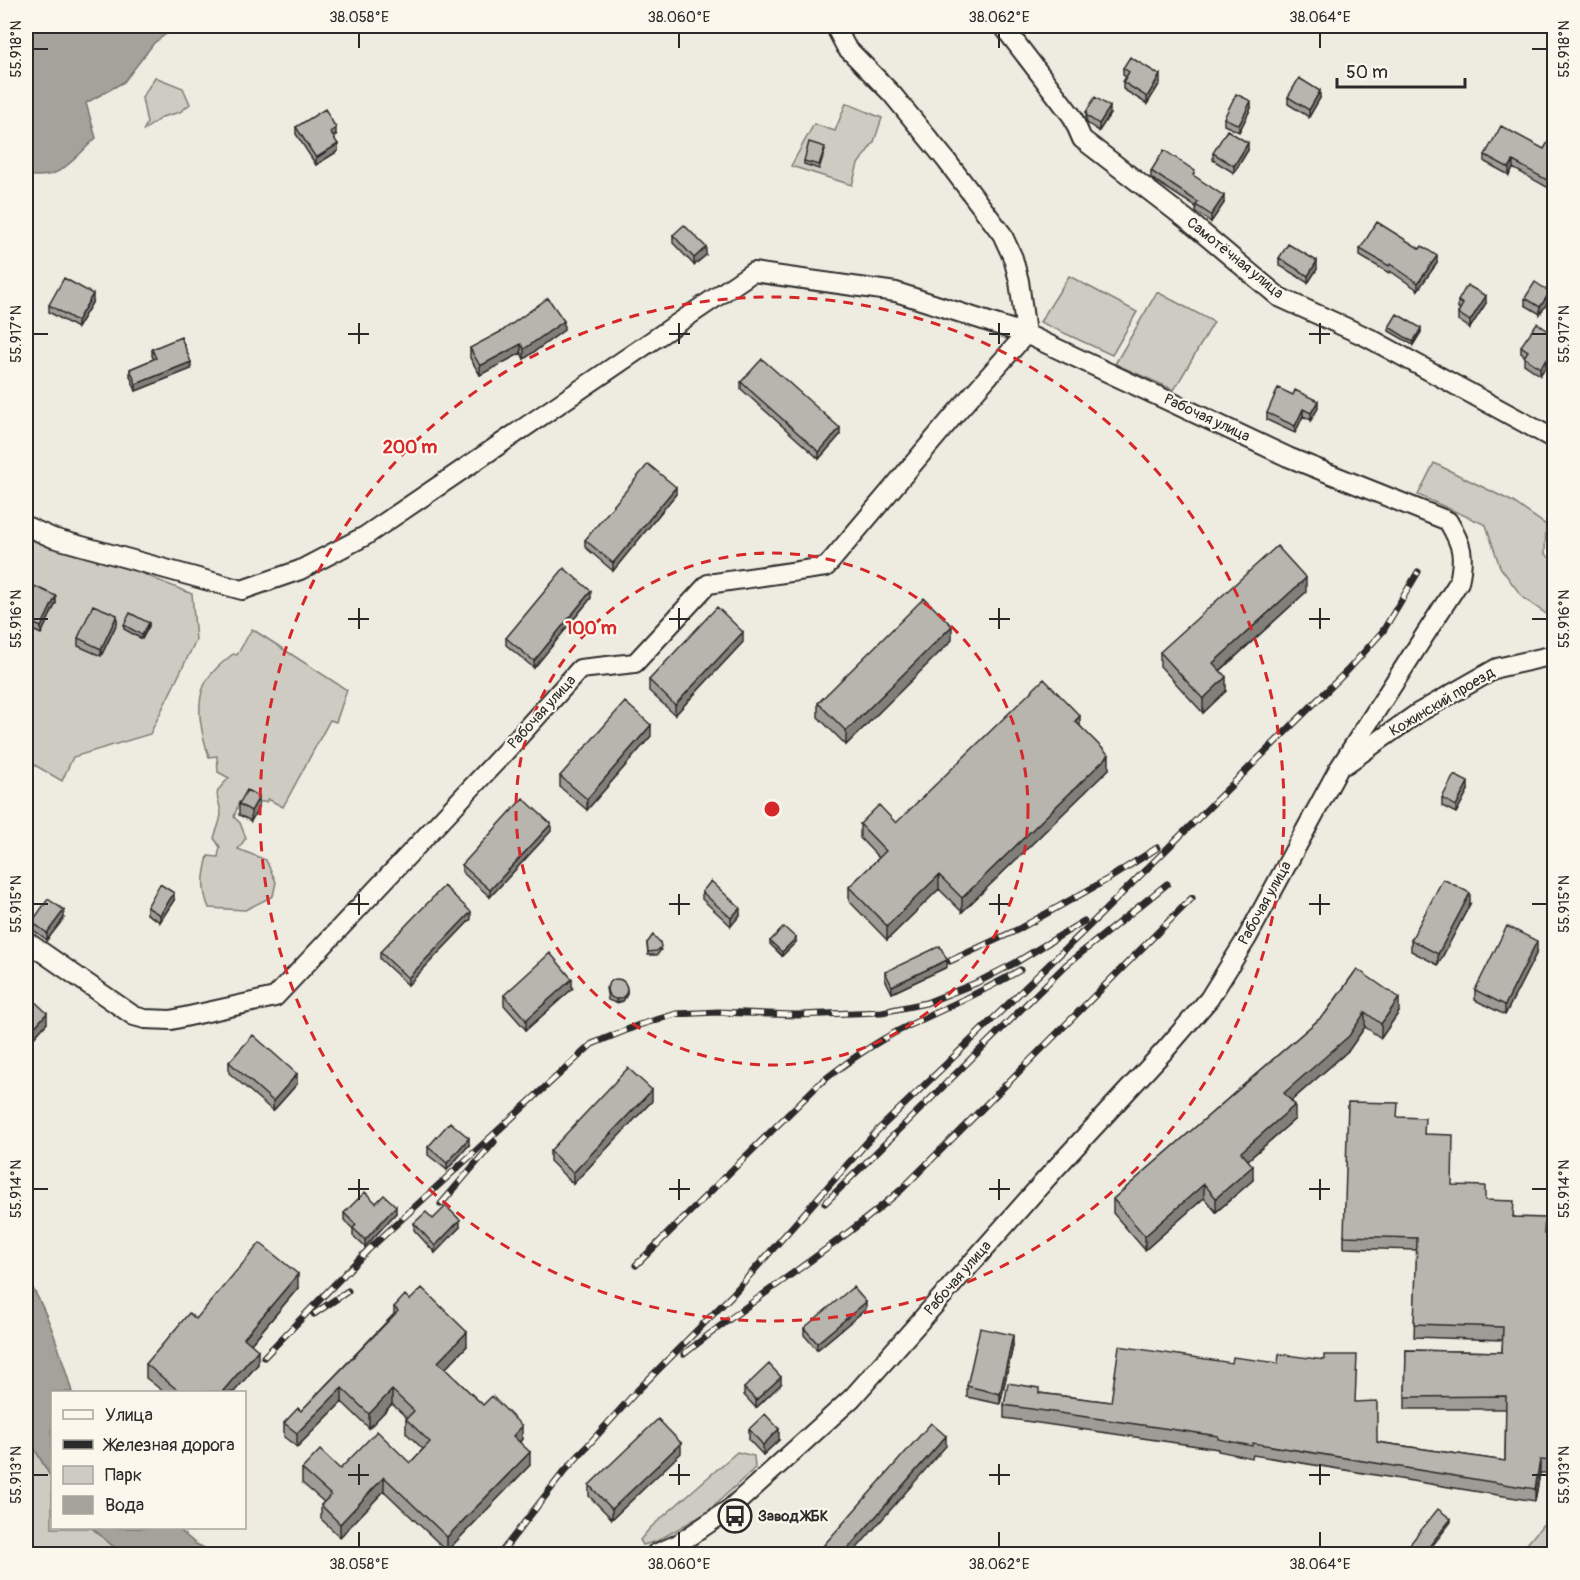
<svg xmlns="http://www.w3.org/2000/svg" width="1580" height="1580" font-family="Pangolin,sans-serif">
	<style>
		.green { fill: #cecbc2; stroke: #7c7b76; stroke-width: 1.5 }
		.water { fill: #a4a29a; stroke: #74726e; stroke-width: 1.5 }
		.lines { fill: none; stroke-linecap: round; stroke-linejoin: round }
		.minor-casing { stroke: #2b2b2b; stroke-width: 22 }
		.minor { stroke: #fbf7ec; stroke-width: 18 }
		.rail-casing { stroke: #2b2b2b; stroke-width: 7 }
		.rail { stroke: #fbf7ec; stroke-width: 4.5; stroke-dasharray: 14; stroke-linecap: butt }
		.wall { fill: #9e9c96; stroke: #2b2b2b; stroke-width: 1.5 }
		.shaded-wall { fill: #817f7a; stroke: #2b2b2b; stroke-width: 1.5 }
		.building { fill: #b8b5ae; stroke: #2b2b2b; stroke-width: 1.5 }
		.ticks { fill: none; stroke: #2b2b2b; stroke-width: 2 }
		.ring { fill: none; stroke: #d62828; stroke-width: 3; stroke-dasharray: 10 8 }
		.labels { text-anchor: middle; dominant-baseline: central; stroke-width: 4.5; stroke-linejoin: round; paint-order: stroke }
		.street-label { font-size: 15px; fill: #2b2b2b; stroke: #fbf7ec }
		.poi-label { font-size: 15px; font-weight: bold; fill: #2b2b2b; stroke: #fbf7ec; text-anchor: start }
		.centre { fill: #d62828; stroke: #fbf7ec; stroke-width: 3 }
		.ring-label { font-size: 18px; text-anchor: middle; font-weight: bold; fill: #d62828; stroke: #fbf7ec; stroke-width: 4.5; stroke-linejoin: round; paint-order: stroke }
		.neatline { fill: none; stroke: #2b2b2b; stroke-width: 2 }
		.ticks-label { font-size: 15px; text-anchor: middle; fill: #2b2b2b }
	</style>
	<rect width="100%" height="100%" fill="#eeebe0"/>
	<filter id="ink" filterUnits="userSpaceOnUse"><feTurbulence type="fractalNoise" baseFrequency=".0167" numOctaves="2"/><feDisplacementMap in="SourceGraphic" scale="12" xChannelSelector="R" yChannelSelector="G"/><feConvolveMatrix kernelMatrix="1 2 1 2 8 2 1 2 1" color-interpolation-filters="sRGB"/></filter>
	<g filter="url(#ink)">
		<path class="green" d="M155,77L183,88L190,104L180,112L162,117L143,131L147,123L142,98Z
			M846,103L882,118L874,142L858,164L852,185L791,166L814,124L835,131Z
			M1069,276L1137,312L1112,355L1040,322Z
			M1157,292L1214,322L1174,390L1115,364Z
			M1434,463L1513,502L1546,525L1545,554L1554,561V619L1523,598L1500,567L1486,525L1418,495Z
			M26,526L192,594L196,640L150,734L73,757L62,781L26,760Z
			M252,629L347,690L336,722L330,720L283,807L268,799L266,802H239L234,817L240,823L246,838L238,849L266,860L276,882L273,896L245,910L209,908C201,888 203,877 208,856L218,857L220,847L214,838C216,831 221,821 221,813C218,792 211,796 229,778L218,772L217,756L209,757C202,735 195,708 204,686C209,673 223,662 233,654L237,655Z
			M26,1434L52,1479V1528H92L122,1554H26Z
			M737,1452L754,1456L755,1468L706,1513L657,1541L643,1545L640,1540L650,1528Z
			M1554,1511V1554H1519Z"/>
		<path class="water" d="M26,26H177L154,43L124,82L86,103L96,138C71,161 61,181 26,175Z
			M26,1278C47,1307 62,1357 72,1392H52V1479L26,1434Z
			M92,1528H177L196,1544L217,1554H122Z"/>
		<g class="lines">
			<g class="minor-casing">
				<path id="minor" d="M835,26L846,47L892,94L946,160L1002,234L1013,258L1019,281L1026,334
					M1003,26L1072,116L1082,139L1186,219L1279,297L1369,338L1554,439
					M26,526L53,538L242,590L300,570L365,536L753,272L896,292L1026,334L1288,457L1448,521C1462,545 1465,554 1459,582L1338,770L1247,938L1209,999L1166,1049L1055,1169L852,1398L731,1508L678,1544L655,1554
					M1346,764L1418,713L1497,668L1554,655
					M26,941L134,1016L145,1019L171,1020L275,997L504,753L580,669L635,663L708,584L826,567L956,413L1026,334"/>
			</g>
			<use href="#minor" class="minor"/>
			<g class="rail-casing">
				<path id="rail" d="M950,961L1017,930L1108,879L1157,848
					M825,1203L1066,965L1167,884
					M441,1204L494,1142
					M636,1265L819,1084C843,1065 868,1047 896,1032C937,1011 980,994 1020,970
					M314,1314L348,1291
					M684,1354C755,1297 833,1249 902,1189L1192,898
					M264,1357L368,1250L592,1044L639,1025L676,1014L718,1012L796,1015L882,1012L926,1003L976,983L1015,963L1084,921
					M500,1554L563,1473L637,1391L733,1294L877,1131L1089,926L1348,670L1383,631L1418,572"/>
			</g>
			<use href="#rail" class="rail"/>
		</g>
		<path class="wall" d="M1123,68L1160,83L1147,104L1123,89V82L1126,77L1123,75Z
			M1288,97L1320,98L1309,117L1288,104Z
			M1251,108L1239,132L1224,125V118Z
			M1086,112L1110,114L1099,131L1087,123L1086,119Z
			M296,127L336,135L333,137L338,151L316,165L296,134Z
			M1554,139V191L1513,168L1509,175L1485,162V155L1544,149Z
			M825,150L819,169L804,164V161Z
			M1248,150L1234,173L1213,160V153Z
			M1151,171L1195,177L1224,203L1211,222L1196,212V207L1151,178Z
			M673,235L706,255L694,265L673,243Z
			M1360,249L1437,263L1418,290L1390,271L1389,273L1360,256Z
			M1279,258L1317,269L1308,283L1279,265Z
			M1525,298L1550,299L1540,314L1525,305Z
			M93,301L77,328L49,312V305Z
			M1458,301L1486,303L1470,328L1458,320V313L1460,309L1458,308Z
			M1389,327L1421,332L1413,345L1389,331Z
			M564,330L524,359L521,353L480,375L470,358V348Z
			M1554,335L1551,370L1546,367L1540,375L1524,364V357L1525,356L1521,353V346Z
			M152,349L191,369L136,391L130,376V369L154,359L152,356Z
			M741,382L840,435L819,459L741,389Z
			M1318,408L1311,420L1303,416L1295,433L1267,420V413Z
			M676,494L613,571L585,547V540Z
			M1306,592L1220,671L1226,691L1203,713L1160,666V652Z
			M591,598L534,668L506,645V638Z
			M26,599L56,603L41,634L26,627Z
			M117,623L101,656L78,646V638Z
			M124,625L149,626L142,639L124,629Z
			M952,640L846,745L818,717V703Z
			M743,642L675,715L649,691V680Z
			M1080,726L1109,769L962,912L939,889L887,940L849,901V887L879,858L860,838V824L896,823Z
			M651,736L587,810L560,787V776Z
			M1468,790L1456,813L1442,806V798Z
			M239,804L259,807L251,821L239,815Z
			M551,831L490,897L462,872V865Z
			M702,892L740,915L731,926L702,899Z
			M174,900L160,922L147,914V907Z
			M1470,904L1438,965L1411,951V940Z
			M64,918L47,940L32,929V922Z
			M471,919L408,985L380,959V952Z
			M770,941L796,942L782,956L770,944Z
			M647,943L661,950L657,955H648Z
			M1537,952L1505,1015L1475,1000V990Z
			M947,967L892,993L885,979V972Z
			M1357,969L1399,1012L1381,1038L1365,1027L1349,1050L1291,1101L1295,1119L1248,1160L1253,1180L1216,1212L1204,1198L1145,1250L1113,1213V1199L1325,1014Z
			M606,988L627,994L623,1001L616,1003L608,1000Z
			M572,989L526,1030L504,1005V995Z
			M26,993L47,1023L31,1041L26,1036Z
			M1554,1011V1038L1548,1035V1024Z
			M229,1062L297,1084L273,1111L229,1073Z
			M652,1101L573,1184L550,1161V1151Z
			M1398,1117L1425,1134L1452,1185L1485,1200L1545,1234H1554V1473H1540L1535,1501L1253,1455L1252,1458L1218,1451V1449L1004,1418V1405L1039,1393L1111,1402H1356L1377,1442L1505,1461L1506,1409H1405L1406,1350L1502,1352L1503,1340L1414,1337L1417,1250L1344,1248V1236Z
			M469,1145L447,1170L428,1155V1147Z
			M376,1203L396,1213L365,1247L353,1236V1229L344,1220V1213Z
			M433,1219L460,1227L435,1253L414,1230V1223Z
			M298,1288L251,1344L258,1364L234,1392H164L146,1378V1364L196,1319Z
			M410,1300L467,1346L445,1369L483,1405L522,1439L520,1442L530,1465L447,1551L384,1491L340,1537L321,1519V1505L324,1502L302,1483V1469H340L410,1463L423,1449L406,1433V1419L407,1418L392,1404L369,1428L342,1402L297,1447L284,1437V1423L301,1411L394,1314V1307Z
			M866,1309L817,1350L804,1335V1328Z
			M1013,1346L1000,1404L967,1397V1386Z
			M781,1384L756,1408L744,1395V1388Z
			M749,1429L779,1440L763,1455L749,1440Z
			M681,1453L612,1519L589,1496V1485Z"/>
		<path class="shaded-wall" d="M1160,75V83L1147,104V97Z
			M1320,91V98L1309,117V110Z
			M1251,101V108L1239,132V125Z
			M1110,107V114L1099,131V124Z
			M336,128V135L330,139V132Z
			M1248,143V150L1234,173V166Z
			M338,144V151L316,165V158Z
			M1513,161V168L1509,175V168Z
			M1224,196V203L1211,222V215Z
			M706,247V255L694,265V258Z
			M1437,256V263L1418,290V283Z
			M1317,261V269L1308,283V276Z
			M1550,292V299L1540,314V307Z
			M93,294V301L77,328V321Z
			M1486,296V303L1470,328V321Z
			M564,321V330L524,359V349Z
			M1421,328V332L1413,345V342Z
			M521,344V353L480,375V366Z
			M1554,358V365L1551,370V363Z
			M1546,360V367L1540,375V368Z
			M191,362V369L136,391V384Z
			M1318,401V408L1311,420V413Z
			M1303,409V416L1295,433V426Z
			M840,428V435L819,459V452Z
			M676,487V494L613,571V563Z
			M1306,578V592L1213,677V663Z
			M591,591V598L534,668V661Z
			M56,596V603L41,634V627Z
			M117,615V623L101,656V649Z
			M149,623V626L142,639V635Z
			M952,626V640L846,745V731Z
			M743,632V642L675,715V705Z
			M1226,677V691L1203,713V699Z
			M1080,716V730L1075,721Z
			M651,725V736L587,810V799Z
			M1109,755V769L962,912V898Z
			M1468,782V790L1456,813V806Z
			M259,797V807L251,821V811Z
			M551,824V831L490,897V890Z
			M939,875V889L887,940V926Z
			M174,893V900L160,922V915Z
			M1470,893V904L1438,965V954Z
			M740,908V915L731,926V918Z
			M64,910V918L47,940V933Z
			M471,912V919L408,985V978Z
			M796,938V942L782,956V952Z
			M1537,941V952L1505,1015V1005Z
			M947,960V967L892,993V986Z
			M572,979V989L526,1030V1020Z
			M627,990V994L623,1001L616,1003V1000Z
			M1399,998V1012L1381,1038V1024Z
			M1365,1012V1027L1349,1050L1284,1107V1093Z
			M47,1013V1023L31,1041V1031Z
			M297,1074V1084L273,1111V1101Z
			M652,1090V1101L573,1184V1173Z
			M1295,1105V1119L1241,1166V1152Z
			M469,1138V1145L447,1170V1163Z
			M1253,1166V1180L1216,1212V1198Z
			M1204,1184V1198L1145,1250V1236Z
			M396,1206V1213L365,1247V1240Z
			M460,1220V1227L435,1253V1246Z
			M298,1274V1288L244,1352V1338Z
			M866,1302V1309L817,1350V1343Z
			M467,1332V1346L438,1376V1362Z
			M1013,1335V1346L1000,1404V1394Z
			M258,1350V1364L234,1392H222Z
			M781,1377V1384L756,1408V1400Z
			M342,1388V1402L297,1447V1433Z
			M392,1390V1404L369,1428V1414Z
			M522,1426V1439L513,1449V1436Z
			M779,1429V1440L763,1455V1445Z
			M946,1436V1446L852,1554H843Z
			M681,1443V1453L612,1519V1509Z
			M530,1452V1465L447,1551V1537Z
			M1540,1460V1473L1535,1501V1489Z
			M384,1477V1491L340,1537V1524Z
			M1451,1519V1522L1426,1554H1423Z"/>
		<path class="building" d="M1130,57L1160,75L1147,97L1123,82L1129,72L1123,68Z
			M1299,78L1320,91L1309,110L1288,97Z
			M1236,94L1251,101L1239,125L1224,118Z
			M1095,97L1110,107L1099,124L1087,116L1086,112Z
			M325,109L336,128L330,132L338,144L316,158L296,127Z
			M1501,126L1544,149L1551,137L1554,139V184L1513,161L1509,168L1485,155Z
			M1227,130L1248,143L1234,166L1213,153Z
			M809,142L825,147L819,165L804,161Z
			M1164,150L1195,171L1193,175L1224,196L1211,215L1196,205L1198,202L1151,171Z
			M1377,222L1420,249L1422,246L1437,256L1418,283L1390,264L1389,266L1360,249Z
			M684,225L706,247L694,258L673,235Z
			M1288,244L1317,261L1308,276L1279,258Z
			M64,278L93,294L77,321L49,305Z
			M1535,282L1550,292L1540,307L1525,298Z
			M1467,285L1486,296L1470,321L1458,313L1463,304L1458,301Z
			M548,298L564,321L524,349L521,344L480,366L470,348L502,331Z
			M1397,314L1421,328L1413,342L1389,327Z
			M1537,323L1554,335V358L1551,363L1546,360L1540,368L1524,357L1528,351L1521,346Z
			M181,337L191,362L136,384L130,369L156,358L152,349Z
			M762,359L840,428L819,452L741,382Z
			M1278,388L1293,395L1295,390L1318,401L1311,413L1303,409L1295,426L1267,413Z
			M648,464L676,487L613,563L585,540Z
			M1277,546L1306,578L1213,663L1226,677L1203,699L1160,652Z
			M564,568L591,591L534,661L506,638Z
			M32,585L56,596L41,627L26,620V599Z
			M924,598L952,626L846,731L818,703Z
			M93,605L117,615L101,649L78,638Z
			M717,607L743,632L675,705L649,680Z
			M130,613L149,623L142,635L124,625Z
			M1044,679L1080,716L1075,721L1109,755L962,898L939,875L887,926L849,887L886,851L860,824L879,805L896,823Z
			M625,702L651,725L587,799L560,776Z
			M1454,775L1468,782L1456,806L1442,798Z
			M247,790L259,797L251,811L239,804Z
			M523,798L551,824L490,890L462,865Z
			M1443,879L1470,893L1438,954L1411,940Z
			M711,881L740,908L731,918L702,892Z
			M160,884L174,893L160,915L147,907Z
			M444,886L471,912L408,978L380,952Z
			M48,899L64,910L47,933L32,922Z
			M1507,926L1537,941L1505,1005L1475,990Z
			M784,927L796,938L782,952L770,941Z
			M653,935L660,942L661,947L657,951L648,952L647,943Z
			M940,946L947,960L892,986L885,972Z
			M550,953L572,979L526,1020L504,995Z
			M1357,969L1399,998L1381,1024L1365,1012L1349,1036L1284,1093L1295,1105L1241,1152L1253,1166L1216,1198L1204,1184L1145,1236L1113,1199L1325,1014Z
			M607 989a10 10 0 1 1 20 0a10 10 0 1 1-20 0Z
			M26,993L47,1013L31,1031L26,1026Z
			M1554,1011V1027L1548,1024Z
			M253,1035L297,1074L273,1101L229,1062Z
			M628,1068L652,1090L573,1173L550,1151Z
			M1348,1102L1398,1103L1397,1117L1425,1118L1424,1134L1453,1135L1452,1185L1485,1186V1200L1514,1201L1513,1217L1545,1218L1544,1234H1554V1461L1540,1460L1535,1489L1253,1443L1252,1446L1218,1439V1436L1004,1405L1008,1383L1039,1388V1393L1111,1402L1119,1346L1232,1363L1233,1357L1278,1363L1279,1354L1324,1360V1355H1357L1355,1402L1377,1401V1442L1505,1461L1506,1396L1405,1397L1406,1350L1502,1352L1503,1327L1414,1324L1417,1238L1344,1236Z
			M450,1122L469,1138L447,1163L428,1147Z
			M365,1192L376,1203L384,1195L396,1206L365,1240L353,1228L356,1225L344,1213Z
			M446,1206L460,1220L435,1246L414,1223L426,1212L433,1219Z
			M260,1243L298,1274L244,1338L258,1350L222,1392H180L146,1364L189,1313L196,1319Z
			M853,1287L866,1302L817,1343L804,1328Z
			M422,1288L467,1332L438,1362L483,1405L492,1396L522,1426L513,1436L530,1452L447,1537L384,1477L340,1524L321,1505L331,1495L302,1469L320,1450L340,1469L377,1431L410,1463L430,1442L406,1419L414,1411L392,1390L369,1414L342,1388L297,1433L284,1423L298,1408L301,1411L398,1311L394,1307L405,1295L410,1300Z
			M980,1328L1013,1335L1000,1394L967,1386Z
			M769,1364L781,1377L756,1400L744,1388Z
			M765,1414L779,1429L763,1445L749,1429Z
			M658,1419L681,1443L612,1509L589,1485Z
			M931,1423L946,1436L843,1554H816Z
			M1438,1509L1451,1519L1423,1554H1402Z"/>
	</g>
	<path class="ticks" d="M359,33V48M679,33V48M999,33V48M1320,33V48M33,49H48M1532,49H1547M359,323V344M679,323V344M999,323V344M1320,323V344M33,334H48M348,334H369M669,334H690M989,334H1010M1309,334H1330M1532,334H1547M359,608V629M679,608V629M999,608V629M1320,608V629M33,619H48M348,619H369M669,619H690M989,619H1010M1309,619H1330M1532,619H1547M359,894V915M679,894V915M999,894V915M1320,894V915M33,904H48M348,904H369M669,904H690M989,904H1010M1309,904H1330M1532,904H1547M359,1179V1200M679,1179V1200M999,1179V1200M1320,1179V1200M33,1189H48M348,1189H369M669,1189H690M989,1189H1010M1309,1189H1330M1532,1189H1547M359,1464V1485M679,1464V1485M999,1464V1485M1320,1464V1485M33,1475H48M348,1475H369M669,1475H690M989,1475H1010M1309,1475H1330M1532,1475H1547M359,1532V1547M679,1532V1547M999,1532V1547M1320,1532V1547"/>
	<g class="ring">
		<circle cx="772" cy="809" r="256"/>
		<circle cx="772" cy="809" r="512"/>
	</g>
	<defs>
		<g id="bus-ring" transform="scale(1.725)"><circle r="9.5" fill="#fbf7ec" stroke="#2b2b2b" stroke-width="1.5"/><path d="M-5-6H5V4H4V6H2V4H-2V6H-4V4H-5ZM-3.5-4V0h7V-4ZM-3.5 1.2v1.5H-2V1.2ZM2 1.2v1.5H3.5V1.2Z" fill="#2b2b2b"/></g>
	</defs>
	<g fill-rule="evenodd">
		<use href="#bus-ring" x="735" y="1516"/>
	</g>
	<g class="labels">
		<g class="street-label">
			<text transform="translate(1235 258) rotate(39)">Самотёчная улица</text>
			<text transform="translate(1207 418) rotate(25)">Рабочая улица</text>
			<text transform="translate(1442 702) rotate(-31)">Кожинский проезд</text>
			<text transform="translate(542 712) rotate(-48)">Рабочая улица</text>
			<text transform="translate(1265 903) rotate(-61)">Рабочая улица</text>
			<text transform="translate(958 1278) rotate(-49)">Рабочая улица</text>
		</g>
		<g class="poi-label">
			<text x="758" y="1516">Завод ЖБК</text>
		</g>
	</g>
	<circle cx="772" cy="809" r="9" class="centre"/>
	<g class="ring-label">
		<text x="410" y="453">200 m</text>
		<text x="591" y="634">100 m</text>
	</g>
	<rect width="1580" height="1580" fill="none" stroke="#fbf7ec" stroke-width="66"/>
	<rect x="51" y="1391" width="195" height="138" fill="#fbf7ec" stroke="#a8a59f" stroke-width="1.5"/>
	<rect x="63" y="1410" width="30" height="9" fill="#fbf7ec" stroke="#a8a59f" stroke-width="1.5"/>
	<text x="105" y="1421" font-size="18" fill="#2b2b2b">Улица</text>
	<rect x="63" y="1440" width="30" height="9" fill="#2b2b2b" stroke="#a8a59f" stroke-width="1.5"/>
	<text x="105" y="1451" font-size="18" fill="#2b2b2b">Железная дорога</text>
	<rect x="63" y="1466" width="30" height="18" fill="#cecbc2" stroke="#a8a59f" stroke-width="1.5"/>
	<text x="105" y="1481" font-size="18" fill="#2b2b2b">Парк</text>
	<rect x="63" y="1496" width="30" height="18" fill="#a4a29a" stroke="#a8a59f" stroke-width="1.5"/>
	<text x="105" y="1511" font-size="18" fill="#2b2b2b">Вода</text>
	<path d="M1337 78v9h128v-9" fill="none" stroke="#2b2b2b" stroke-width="3"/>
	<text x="1346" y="78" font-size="18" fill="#2b2b2b" stroke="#fbf7ec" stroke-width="4.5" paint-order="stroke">50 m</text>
	<rect x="33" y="33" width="1514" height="1514" class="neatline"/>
	<g class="ticks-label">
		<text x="359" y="22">38.058°E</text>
		<text x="679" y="22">38.060°E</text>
		<text x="999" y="22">38.062°E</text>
		<text x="1320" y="22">38.064°E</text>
		<text transform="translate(16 49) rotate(-90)" y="5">55.918°N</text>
		<text transform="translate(1564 49) rotate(-90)" y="5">55.918°N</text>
		<text transform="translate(16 334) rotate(-90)" y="5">55.917°N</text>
		<text transform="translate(1564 334) rotate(-90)" y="5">55.917°N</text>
		<text transform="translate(16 619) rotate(-90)" y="5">55.916°N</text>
		<text transform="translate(1564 619) rotate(-90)" y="5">55.916°N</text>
		<text transform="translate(16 904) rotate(-90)" y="5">55.915°N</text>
		<text transform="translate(1564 904) rotate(-90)" y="5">55.915°N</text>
		<text transform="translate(16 1189) rotate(-90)" y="5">55.914°N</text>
		<text transform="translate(1564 1189) rotate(-90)" y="5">55.914°N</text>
		<text transform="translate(16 1475) rotate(-90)" y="5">55.913°N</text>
		<text transform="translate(1564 1475) rotate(-90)" y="5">55.913°N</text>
		<text x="359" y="1569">38.058°E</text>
		<text x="679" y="1569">38.060°E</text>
		<text x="999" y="1569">38.062°E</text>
		<text x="1320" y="1569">38.064°E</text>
	</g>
</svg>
